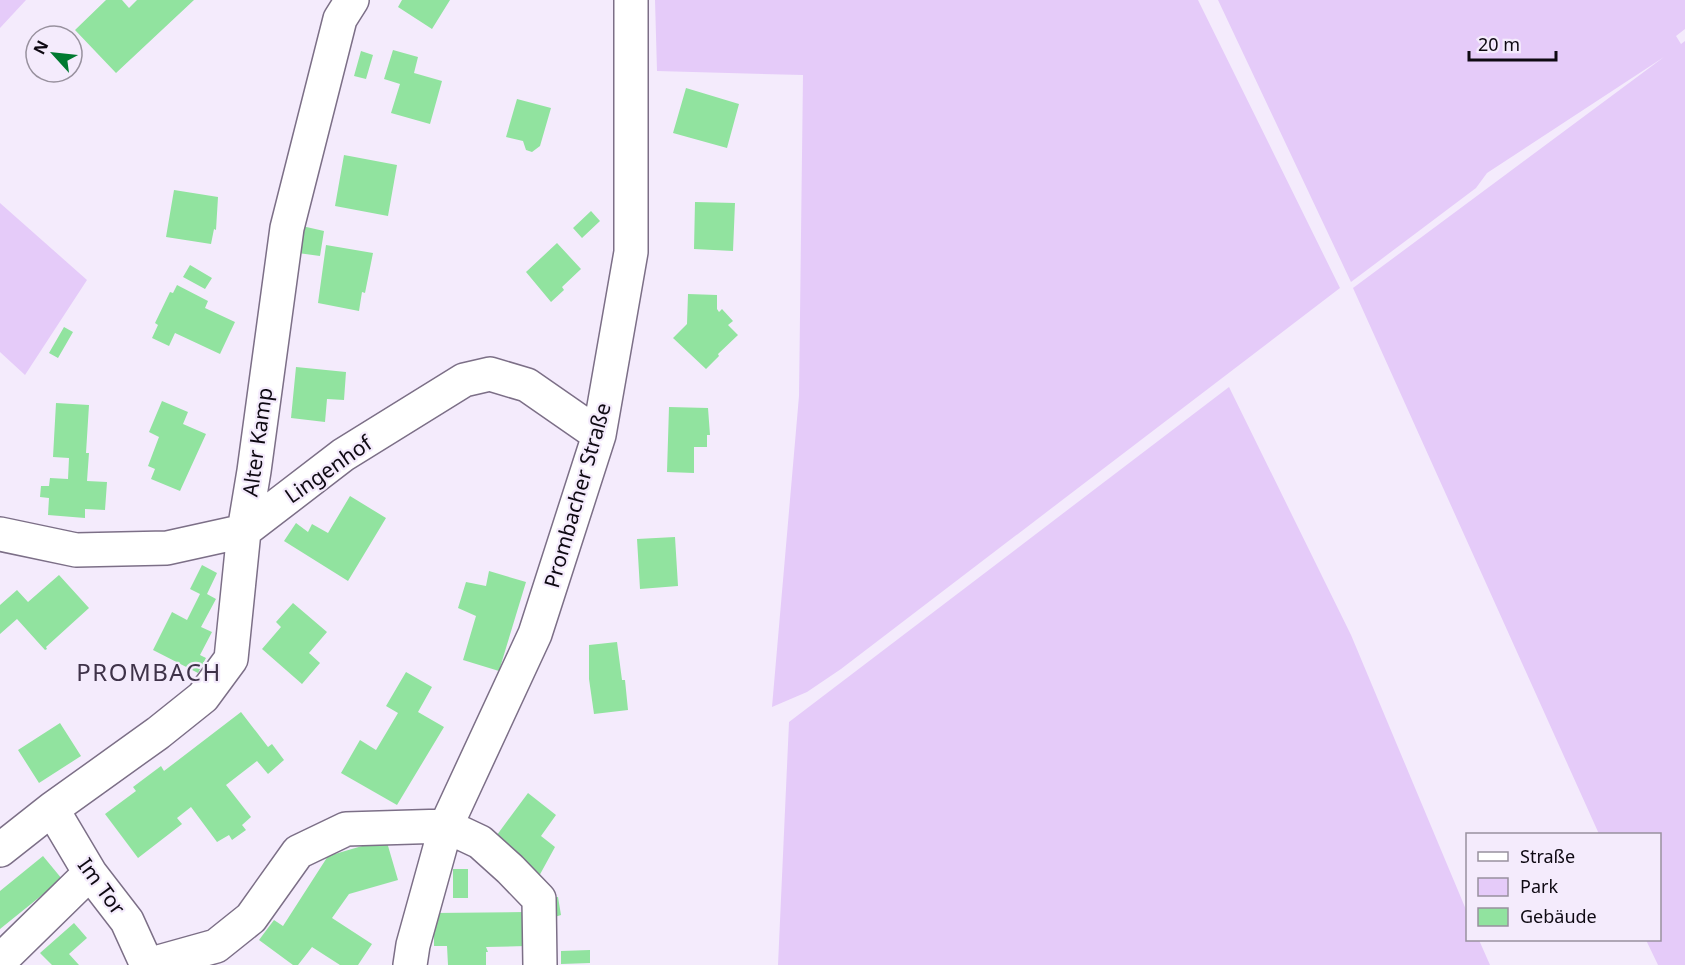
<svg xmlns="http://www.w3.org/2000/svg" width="1685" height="965" font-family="'Noto Sans',sans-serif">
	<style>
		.green { fill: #e5cbf9 }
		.building { fill: #91e39f }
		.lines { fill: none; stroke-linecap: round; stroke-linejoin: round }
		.minor-casing { stroke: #7c6f87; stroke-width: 36 }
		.minor { stroke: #fff; stroke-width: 33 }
		.labels { text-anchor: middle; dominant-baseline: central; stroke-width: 4.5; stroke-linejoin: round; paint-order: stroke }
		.street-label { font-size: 21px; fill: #0e0912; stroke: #f4ebfc }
		.quarter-label { font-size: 24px; letter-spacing: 1.5px; fill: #3f3349; stroke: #f4ebfc }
	</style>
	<rect width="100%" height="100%" fill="#f4ebfc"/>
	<path class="green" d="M0,0H26L0,28Z
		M655,0H1198L1340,288L841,669L807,692L772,707L799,396L803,75L657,71Z
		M1218,0H1685V29L1676,36L1681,44L1685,41V965H1658L1646,940H1660V834H1599L1353,288L1664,57L1487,173L1476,188L1351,282Z
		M0,203L87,280L25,375L0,352Z
		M1229,387L1351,635L1467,912L1468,940H1479L1490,965H778L789,722Z"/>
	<path class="building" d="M106,0H122L129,8L137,0H194L116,73L75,30Z
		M402,0H450L432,29L398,7Z
		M393,50L418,57L414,73L442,81L430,124L391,113L400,84L384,79Z
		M361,51L373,55L366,79L354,76Z
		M686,88L739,104L727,148L673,133Z
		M517,99L551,108L540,146L532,152L526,150L523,141L506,137Z
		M344,155L397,165L388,216L335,206Z
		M174,190L218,197L216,230L214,229L211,244L166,237Z
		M695,202L735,203L733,251L694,249Z
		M591,211L600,221L582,238L573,228Z
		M302,226L324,231L320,256L298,253Z
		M557,243L581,269L562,287L564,290L551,302L526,272Z
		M326,245L373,253L365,293L362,292L359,311L318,303Z
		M190,265L212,278L205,289L183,277Z
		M177,285L208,301L205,308L235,322L220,354L175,333L169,346L152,338L158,325L155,323L170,292L173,293Z
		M688,294L717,295V309L719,312L722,309L733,321L728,325L738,335L718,354L719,356L706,369L673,338L687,324Z
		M64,327L73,332L58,358L49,353Z
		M296,367L346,372L344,400L327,399L325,422L291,418Z
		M162,401L188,412L183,424L206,434L180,491L151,479L155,469L148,466L159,437L149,432Z
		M56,403L89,405L86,453H89L87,481L107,482L105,510L85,509V518L48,515L49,498L40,497L41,486H49L50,478L68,479L69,458L53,457Z
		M669,407L708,408L710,435H707V447H694V473L667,472Z
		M350,496L386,518L348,581L284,541L296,523L308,532L312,524L328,533Z
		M675,537L678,586L640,589L637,539Z
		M202,565L217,573L207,594L216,599L201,627L212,632L200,655L206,658L198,673L153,650L172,612L187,620L200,594L190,589Z
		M489,571L526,582L499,671L463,660L476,616L458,608L466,582L486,586Z
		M59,575L89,608L46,647L47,649L45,650L17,619L0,634V605L17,590L28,602Z
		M293,603L327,632L309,653L320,663L302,684L262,649L281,627L276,622Z
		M617,642L622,680H625L628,710L594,714L589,679V645Z
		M406,672L432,687L418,712L444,727L397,805L341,773L360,740L376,750L398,713L386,706Z
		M241,712L268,747L272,744L284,760L268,774L257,761L226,785L251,817L242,825L246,830L232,840L229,835L217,842L191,807L177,818L182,824L138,858L105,814L136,791L133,787L161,766L164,771Z
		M60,723L81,756L39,783L18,750Z
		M528,793L556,815L541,836L555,847L538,878L526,870L530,865L494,839Z
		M386,839L398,880L349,894L332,918L372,944L358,965H340L312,947L298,965H293L259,940L274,920L283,926L328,856Z
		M43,856L62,879L0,929V891Z
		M453,869H468V898H453Z
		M558,897L561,915L548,919L545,898Z
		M526,912V946L486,947L488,952H486V965H448L447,946H434V913Z
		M74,923L87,938L69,954L79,965H52L40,953Z
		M590,950V963L561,964V951Z"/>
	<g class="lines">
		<g class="minor-casing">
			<path id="minor" d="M0,534L76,550L167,548L244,531L343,455L464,380L490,374L527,385L599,435
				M52,809L90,873L127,921L147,965
				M0,850L52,809L158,733L203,697L231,659L244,531L254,471L287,228L340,19L352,0
				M0,961L90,873
				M148,965L216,946L251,918L298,852L346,829L446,826L480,842L510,869L539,899L540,965
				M410,965L413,945L446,826L535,634L599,435L631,252V0"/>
		</g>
		<use href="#minor" class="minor"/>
	</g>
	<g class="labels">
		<g class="street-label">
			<text transform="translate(257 442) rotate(-82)">Alter Kamp</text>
			<text transform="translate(328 469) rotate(-35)">Lingenhof</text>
			<text transform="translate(577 495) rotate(-74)">Prombacher Straße</text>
			<text transform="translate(102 886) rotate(54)">Im Tor</text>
		</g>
		<g class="quarter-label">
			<text x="149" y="671">PROMBACH</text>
		</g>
	</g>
	<rect x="1466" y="833" width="195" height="108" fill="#f4ebfc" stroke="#98919e" stroke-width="1.5"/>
	<rect x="1478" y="852" width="30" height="9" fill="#ffffff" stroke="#98919e" stroke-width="1.5"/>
	<text x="1520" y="863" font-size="18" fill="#0e0912">Straße</text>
	<rect x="1478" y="878" width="30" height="18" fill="#e5cbf9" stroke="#98919e" stroke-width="1.5"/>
	<text x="1520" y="893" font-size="18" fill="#0e0912">Park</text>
	<rect x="1478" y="908" width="30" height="18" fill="#91e39f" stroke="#98919e" stroke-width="1.5"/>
	<text x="1520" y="923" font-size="18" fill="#0e0912">Gebäude</text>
	<g transform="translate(54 54) rotate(297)"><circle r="28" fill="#f4ebfc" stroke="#98919e" stroke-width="1.5"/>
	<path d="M0-4.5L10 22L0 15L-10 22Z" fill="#007930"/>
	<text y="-9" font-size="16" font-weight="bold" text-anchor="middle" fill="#0e0912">N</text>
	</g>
	<path d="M1469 51v9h87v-9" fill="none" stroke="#0e0912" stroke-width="3"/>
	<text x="1478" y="51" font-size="18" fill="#0e0912" stroke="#f4ebfc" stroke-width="4.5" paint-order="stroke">20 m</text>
</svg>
